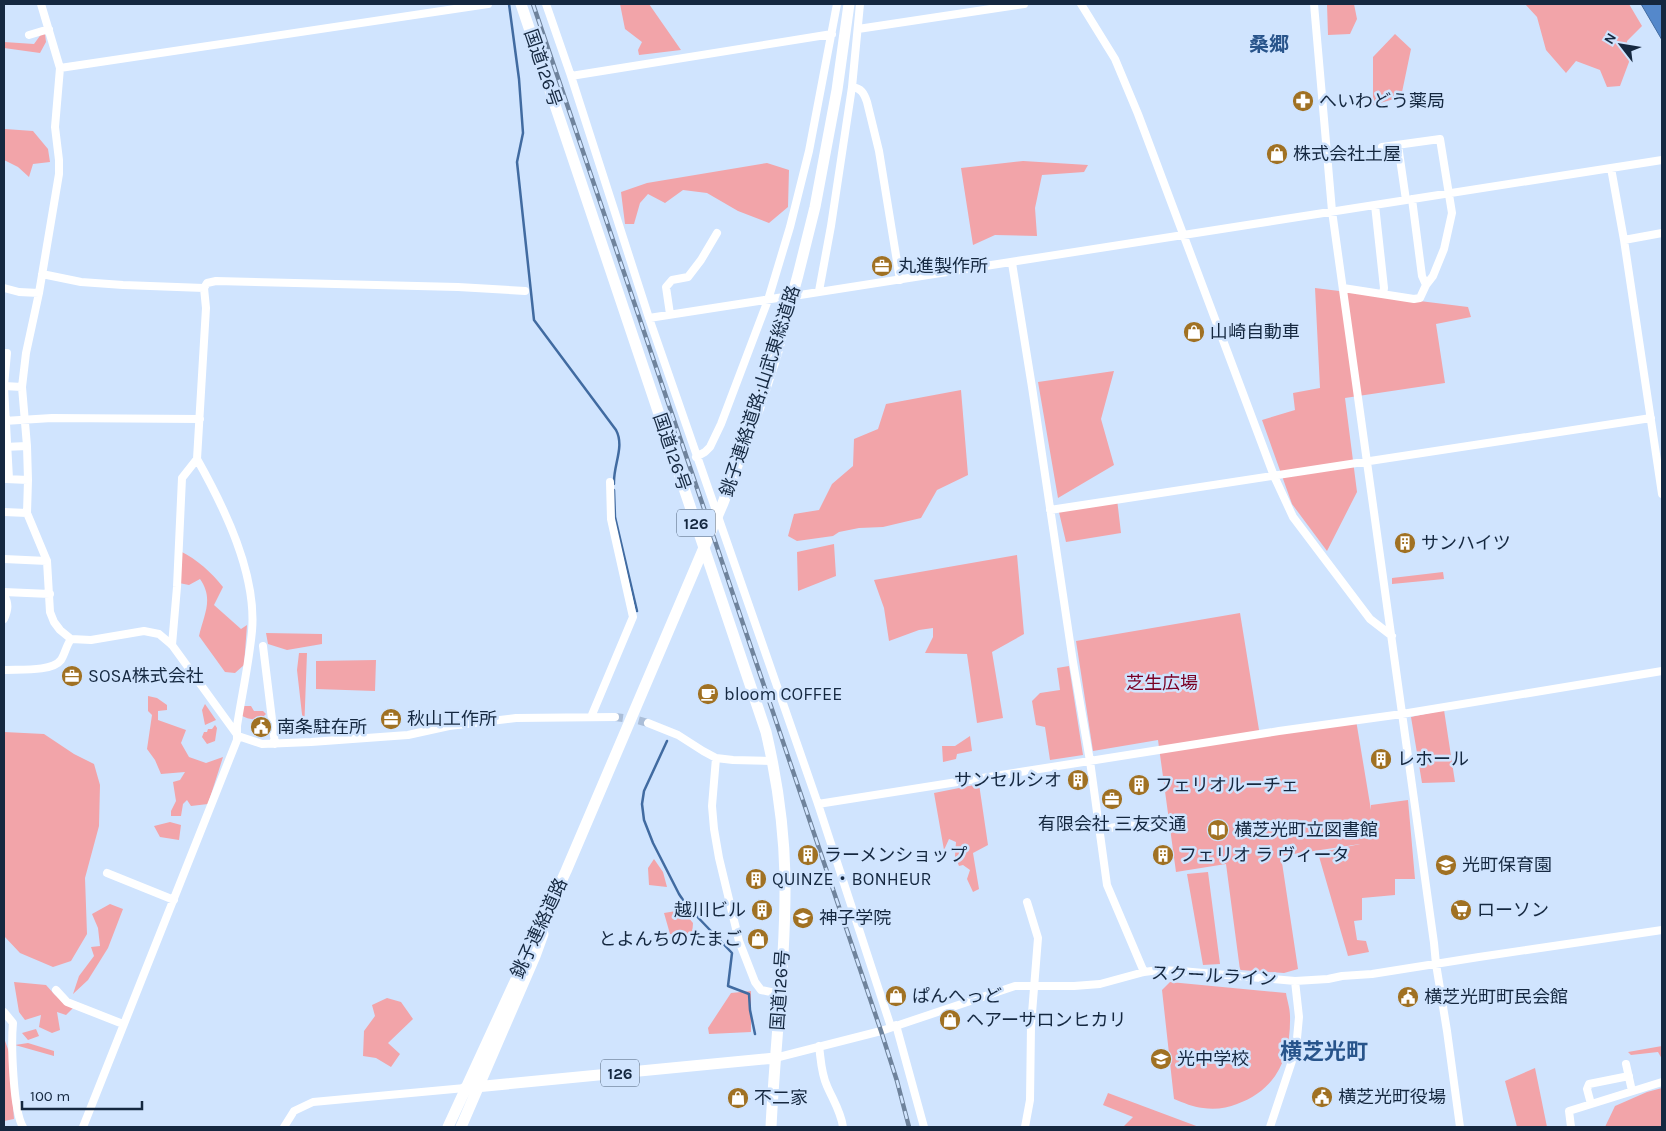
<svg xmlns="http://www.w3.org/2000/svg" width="1666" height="1131" font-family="Karla,'Noto Sans JP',sans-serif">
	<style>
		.green { fill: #f2a4a9 }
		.water { fill: #5488cb; stroke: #416ba1 }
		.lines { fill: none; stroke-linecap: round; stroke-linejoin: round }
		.stream { stroke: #416ba1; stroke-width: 2.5 }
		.minor-tunnel { stroke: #abbed8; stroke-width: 8; stroke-dasharray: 8 4; stroke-linecap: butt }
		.minor { stroke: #fff; stroke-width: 8 }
		.highway { stroke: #fff; stroke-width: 11 }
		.rail-casing { stroke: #6f839c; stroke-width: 4.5 }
		.rail { stroke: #d0e4fe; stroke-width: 2.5; stroke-dasharray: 8; stroke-linecap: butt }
		.labels { text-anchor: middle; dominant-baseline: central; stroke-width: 5; stroke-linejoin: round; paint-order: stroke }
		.shield { fill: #d0e4fe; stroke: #4d6079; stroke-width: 1 }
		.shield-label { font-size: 16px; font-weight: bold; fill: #152840 }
		.street-label { font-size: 18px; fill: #152840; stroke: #d0e4fe }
		.poi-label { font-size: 18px; fill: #152840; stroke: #d0e4fe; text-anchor: start }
		.park-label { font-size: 18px; fill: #790024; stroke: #d0e4fe }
		.quarter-label { font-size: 20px; font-weight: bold; fill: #28548b; stroke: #d0e4fe }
		.district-label { font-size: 22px; font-weight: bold; fill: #28548b; stroke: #d0e4fe }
	</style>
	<rect width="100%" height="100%" fill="#d0e4fe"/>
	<path class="green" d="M620,4H649L681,50L639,55L638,50L642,42L625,29Z
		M1327,4H1354L1357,19L1350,34L1328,35Z
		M1525,4H1629L1642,26L1627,41L1629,62L1620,86L1607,87L1600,70L1576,61L1566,73L1546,50L1537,17Z
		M42,33L45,34L46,42L40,53L4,48V42L34,44Z
		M1395,34L1411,49L1401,97L1373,105V57Z
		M4,127L5,129L33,131L48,149L50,162L33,164L29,177L18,167L4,160Z
		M1023,161L1088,165L1084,172L1042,175L1035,208L1037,236L995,235L973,245L961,168Z
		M767,163L789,170L788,207L769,223L738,211L707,193L683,190L665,203L648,194L640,203L634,224H625L621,192L647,183Z
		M1315,288L1468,307L1471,317L1436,324L1445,383L1345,398L1357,492L1327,551L1292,504L1262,420L1295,410L1293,393L1320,388Z
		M1114,371L1101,419L1114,465L1058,498L1038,382Z
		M961,390L968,475L937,490L921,518L883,527L859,528L839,532L833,536L797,541L788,536L794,514L819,510L832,484L853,466L854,439L878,429L886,404Z
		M1117,499L1121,533L1066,542L1058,508Z
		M834,544L836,576L798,591L797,552Z
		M180,551C198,560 211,572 223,587L214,605L241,629L247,625L244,665L235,673L225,672L199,636C204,614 214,599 200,579L189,585L179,583Z
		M1017,555L1024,634L992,652L1003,718L977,723L967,654L925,653L933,637V628L919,630L889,641L884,608L874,580Z
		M1443,572L1444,579L1392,584V578Z
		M1240,613L1260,736L1356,720L1371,810V805L1408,800L1415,879H1395V895L1362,898V920L1354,921L1357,940L1366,941L1369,952L1348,956L1318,853L1360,844L1281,856L1298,969L1284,973L1240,970L1226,864L1176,872L1158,740L1093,751L1076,641Z
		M266,633L322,634V644L287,650L268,644Z
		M299,653H307L304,732L297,670Z
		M376,660L375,691L316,689V661Z
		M1069,666L1083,755L1050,760L1045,727L1036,725L1032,701L1040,693L1060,690L1057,668Z
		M148,696L157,698L167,705V710L158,711V720L186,730L181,743L189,757L206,763L223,757L208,804L191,806L187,800L183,804L181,816H171V811L176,801L173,782L180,780L185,772L161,774L155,760L147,749L152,715L148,711Z
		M205,704L216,720L205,725L202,710Z
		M242,706H251L254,711H263L266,714C259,722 250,720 240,715Z
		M1444,710L1455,782L1422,783L1411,717Z
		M215,725L217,728L215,741L207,744L202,737L204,732H207L208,729H212Z
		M4,732L44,734L74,754L94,764L100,785L99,826L85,878L87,934L71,961L53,967L20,953L4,936Z
		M970,736L972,751L957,754L956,759L943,762L942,746H955Z
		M979,784L988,845L973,853L979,889L973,892L967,879L970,870L963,865L959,866L955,856L956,842L949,839L944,850L934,793Z
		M170,822L181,825L179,840L160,837L154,826Z
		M654,859L663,872L667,887L649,885L648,868Z
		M1208,872L1220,964L1203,965L1187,874Z
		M110,904L123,909L108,948L88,980L73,994L79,976L94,956L91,947L100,946L98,928L92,914Z
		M682,910L693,923L692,936L670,934L664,913Z
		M14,982L46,985L55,995L73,1008L66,1015L57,1012L60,1030L52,1033L39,1027L41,1015L25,1020L19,1012Z
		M1170,982L1286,993C1287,1000 1290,1008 1290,1016C1291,1056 1277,1090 1237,1104C1227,1108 1215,1110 1203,1108C1193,1107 1184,1103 1174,1099L1162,990Z
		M751,991V1032L709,1034L708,1028L731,993Z
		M387,998L401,1002L413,1019L388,1043L400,1054L391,1067L376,1058L363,1056L364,1031L375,1016L372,1005Z
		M36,1029L39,1036L28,1040L22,1033Z
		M4,1038L9,1052L14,1119L4,1121Z
		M28,1043L54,1051V1056L15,1045Z
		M1662,1046V1059L1658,1052L1631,1055L1628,1052Z
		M1535,1068L1547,1127H1517L1505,1081Z
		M1662,1088V1127H1605L1615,1106L1647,1092Z
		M1108,1093L1199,1127H1123L1133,1117L1103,1105Z"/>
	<path class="water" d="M1641,4H1662V41V40Z"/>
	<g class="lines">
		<path class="stream" d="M509,4L519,79L523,133L517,162L534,320L616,430C625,447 613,465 614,484
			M614,490L615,517L637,611
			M667,741L644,791L642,804L644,820L653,843L679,894L687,906L732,953L728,986L749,994L750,1010L755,1034"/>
		<path class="minor-tunnel" d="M615,717L637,720L648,723"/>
		<path class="minor" d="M41,4L60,68L55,127L59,160V174L39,293L26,353L22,387L27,446L28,480L27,513L47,561L50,612L54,622L60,630L71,639L91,640L144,631L159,634L172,645L238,736L262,744L311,742L408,735L449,726L516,718L615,717
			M546,4L571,76L649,318L818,804L891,1027
			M860,4L852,87C861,88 864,93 867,102L879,151L900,280
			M1081,4L1115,59L1138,114L1274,476L1293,517L1370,619L1392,636
			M1314,4L1332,211L1434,943L1436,964L1447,1031L1460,1127
			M858,29L1024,4
			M29,35L49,29
			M60,68L488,4
			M571,76L832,34
			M1398,145L1406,200
			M1611,168L1624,240L1662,494
			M1412,199L1422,276L1426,285
			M1375,205L1384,288L1383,294
			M1624,240L1662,233
			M1012,263L1032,387L1073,662L1090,761L1107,885L1144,972
			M42,274L81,282L123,285L204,288L207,283L216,281L458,287L525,291
			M4,288L19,292L39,293
			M1343,288L1414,299L1420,298L1426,285L1433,276L1444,249L1452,213L1440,139L1382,147
			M819,291L831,226L852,87
			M800,295L1662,160
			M670,314L666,287L672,280L688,277L701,260L717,233
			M649,318L784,297
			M4,353H7L4,386
			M4,386L22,387
			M4,387L9,479
			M4,421L52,418L200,419
			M4,447L27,446
			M696,457L705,452L710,447L721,424L768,300L790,227L809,151L837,4
			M197,459L206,308L204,288
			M6,479L28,480
			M1050,510L1651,418
			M4,512L27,513
			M4,559L47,561
			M4,592L50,594
			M4,595C9,604 8,610 4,619
			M263,646L275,744
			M4,670C18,669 52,672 61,660C65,654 66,646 71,639
			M591,717L633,617L611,519L610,482
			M648,723L678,735L703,751L716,758L733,760L773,761
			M716,758L712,806L714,829L719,858L739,941L755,982L761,990L780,994
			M818,804L1279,731L1402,714L1662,671
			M1099,829L1154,823
			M107,873L174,900
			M56,990L67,1002L123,1024
			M4,1012L13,1023C11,1044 13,1111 23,1127
			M896,1025L924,1127
			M819,1046C821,1060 821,1073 827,1086C833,1100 841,1112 843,1127
			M775,1058L881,1031L1015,986H1074L1100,984L1144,972L1159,970L1181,971L1295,981L1328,979L1342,976L1372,974L1479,957L1662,930
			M1626,1064L1632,1091
			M1591,1104L1587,1089L1589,1084L1629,1076
			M83,1127L237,740V726C242,694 249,663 252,631C257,574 224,507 197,459L182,478L177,587L172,645
			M284,1127L294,1111L313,1102L465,1088
			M1025,1127L1030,1100L1031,1026L1038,938L1027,902
			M1270,1127L1296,1049L1299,1017L1295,981
			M1571,1127L1569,1111L1662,1082"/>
		<path class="highway" d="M521,4L766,732C777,779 784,827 785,876C786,959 775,1044 771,1127
			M465,1088L775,1058
			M448,1127L566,871L723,503L759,407L776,355L798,275L815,207L837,90L849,4
			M461,1127L535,956L543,934"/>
		<g class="rail-casing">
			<path id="rail" d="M533,4L881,1031L897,1081L909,1127"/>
		</g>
		<use href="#rail" class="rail"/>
	</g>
	<defs>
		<g id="pharmacy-disc" transform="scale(1.125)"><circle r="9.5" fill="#a07123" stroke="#d0e4fe"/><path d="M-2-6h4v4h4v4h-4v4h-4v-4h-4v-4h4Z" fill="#fff"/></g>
		<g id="shop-disc" transform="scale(1.125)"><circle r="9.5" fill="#a07123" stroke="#d0e4fe"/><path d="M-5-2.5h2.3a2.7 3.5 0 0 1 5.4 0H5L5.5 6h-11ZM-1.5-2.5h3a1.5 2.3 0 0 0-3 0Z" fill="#fff"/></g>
		<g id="office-disc" transform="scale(1.125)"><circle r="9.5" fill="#a07123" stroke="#d0e4fe"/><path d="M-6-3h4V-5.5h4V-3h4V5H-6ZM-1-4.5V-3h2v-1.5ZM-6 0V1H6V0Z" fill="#fff"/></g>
		<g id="building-disc" transform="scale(1.125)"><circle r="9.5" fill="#a07123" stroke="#d0e4fe"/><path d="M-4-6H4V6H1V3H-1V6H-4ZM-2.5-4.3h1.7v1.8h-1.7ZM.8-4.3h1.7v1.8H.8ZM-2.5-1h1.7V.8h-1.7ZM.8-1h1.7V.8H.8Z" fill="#fff"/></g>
		<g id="cafe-disc" transform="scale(1.125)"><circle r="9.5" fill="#a07123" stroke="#d0e4fe"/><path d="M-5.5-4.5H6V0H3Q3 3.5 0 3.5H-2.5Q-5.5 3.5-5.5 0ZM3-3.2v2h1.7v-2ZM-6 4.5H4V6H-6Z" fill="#fff"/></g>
		<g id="civic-disc" transform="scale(1.125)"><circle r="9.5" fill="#a07123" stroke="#d0e4fe"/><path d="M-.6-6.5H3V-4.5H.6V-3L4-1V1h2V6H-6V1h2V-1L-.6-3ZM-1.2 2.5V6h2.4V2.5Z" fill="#fff"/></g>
		<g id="library-disc" transform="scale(1.125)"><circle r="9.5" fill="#a07123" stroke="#d0e4fe"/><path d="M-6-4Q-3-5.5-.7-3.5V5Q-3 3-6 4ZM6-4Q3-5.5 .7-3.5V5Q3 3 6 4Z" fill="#fff"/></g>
		<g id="school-disc" transform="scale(1.125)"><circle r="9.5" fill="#a07123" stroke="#d0e4fe"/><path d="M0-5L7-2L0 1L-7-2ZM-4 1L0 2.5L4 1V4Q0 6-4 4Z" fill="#fff"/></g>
		<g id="supermarket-disc" transform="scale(1.125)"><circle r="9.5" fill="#a07123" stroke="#d0e4fe"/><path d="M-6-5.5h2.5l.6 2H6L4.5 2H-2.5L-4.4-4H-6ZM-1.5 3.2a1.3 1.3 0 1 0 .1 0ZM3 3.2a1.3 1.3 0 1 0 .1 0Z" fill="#fff"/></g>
	</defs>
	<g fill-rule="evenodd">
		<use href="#pharmacy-disc" x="1303" y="101"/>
		<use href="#shop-disc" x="1277" y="154"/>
		<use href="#office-disc" x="882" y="266"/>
		<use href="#shop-disc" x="1194" y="332"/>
		<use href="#building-disc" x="1405" y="543"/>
		<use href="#office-disc" x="72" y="676"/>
		<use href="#cafe-disc" x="708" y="694"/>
		<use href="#office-disc" x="391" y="719"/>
		<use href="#civic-disc" x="261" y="727"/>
		<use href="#building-disc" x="1381" y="759"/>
		<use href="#building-disc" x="1078" y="780"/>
		<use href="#building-disc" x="1139" y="785"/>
		<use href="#office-disc" x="1112" y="799"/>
		<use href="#library-disc" x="1218" y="830"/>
		<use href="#building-disc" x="808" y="855"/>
		<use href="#building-disc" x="1163" y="855"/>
		<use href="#school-disc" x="1446" y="865"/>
		<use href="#building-disc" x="756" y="879"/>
		<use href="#building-disc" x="762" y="910"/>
		<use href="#supermarket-disc" x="1461" y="910"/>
		<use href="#school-disc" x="803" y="918"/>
		<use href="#shop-disc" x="758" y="939"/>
		<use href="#shop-disc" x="896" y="996"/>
		<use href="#civic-disc" x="1408" y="997"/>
		<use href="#shop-disc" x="950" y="1020"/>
		<use href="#school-disc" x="1161" y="1059"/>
		<use href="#civic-disc" x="1322" y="1097"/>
		<use href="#shop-disc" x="738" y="1098"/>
	</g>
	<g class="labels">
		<g class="shield">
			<rect x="677" y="509.5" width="38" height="27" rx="4"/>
			<rect x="601" y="1059.5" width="38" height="27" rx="4"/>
		</g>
		<g class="shield-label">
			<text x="696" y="523">126</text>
			<text x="620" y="1073">126</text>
		</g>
		<g class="street-label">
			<text transform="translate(543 68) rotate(71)">国道126号</text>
			<text transform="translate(760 391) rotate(-72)">銚子連絡道路;山武東総道路</text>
			<text transform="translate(672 452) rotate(71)">国道126号</text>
			<text transform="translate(539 928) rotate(-65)">銚子連絡道路</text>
			<text transform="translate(1214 976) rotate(3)">スクールライン</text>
			<text transform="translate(780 990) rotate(-86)">国道126号</text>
		</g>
		<g class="poi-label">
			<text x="1319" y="101">へいわどう薬局</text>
			<text x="1293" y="154">株式会社土屋</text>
			<text x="898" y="266">丸進製作所</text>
			<text x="1210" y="332">山崎自動車</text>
			<text x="1421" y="543">サンハイツ</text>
			<text x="88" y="676">SOSA株式会社</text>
			<text x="724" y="694">bloom COFFEE</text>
			<text x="407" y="719">秋山工作所</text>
			<text x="277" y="727">南条駐在所</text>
			<text x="1397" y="759">レホール</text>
			<text x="1062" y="780" text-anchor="end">サンセルシオ</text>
			<text x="1155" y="785">フェリオルーチェ</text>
			<text x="1112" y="824" text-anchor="middle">有限会社 三友交通</text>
			<text x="1234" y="830">横芝光町立図書館</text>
			<text x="824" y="855">ラーメンショップ</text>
			<text x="1179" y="855">フェリオ ラ ヴィータ</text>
			<text x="1462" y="865">光町保育園</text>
			<text x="772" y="879">QUINZE・BONHEUR</text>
			<text x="746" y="910" text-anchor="end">越川ビル</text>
			<text x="1477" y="910">ローソン</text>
			<text x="819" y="918">神子学院</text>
			<text x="742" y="939" text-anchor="end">とよんちのたまご</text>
			<text x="912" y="996">ぱんへっど</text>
			<text x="1424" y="997">横芝光町町民会館</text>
			<text x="966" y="1020">ヘアーサロンヒカリ</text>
			<text x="1177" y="1059">光中学校</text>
			<text x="1338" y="1097">横芝光町役場</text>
			<text x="754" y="1098">不二家</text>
		</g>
		<g class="park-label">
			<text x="1162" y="683">芝生広場</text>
		</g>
		<g class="quarter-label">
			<text x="1269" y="44">桑郷</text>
		</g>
		<g class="district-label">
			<text x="1324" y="1052">横芝光町</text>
		</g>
	</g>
	<rect width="1666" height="1131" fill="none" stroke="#152840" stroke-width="10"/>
	<g transform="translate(1621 45) rotate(301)" stroke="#d0e4fe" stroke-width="4" paint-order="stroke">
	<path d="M0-4L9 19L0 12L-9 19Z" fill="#152840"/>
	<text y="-8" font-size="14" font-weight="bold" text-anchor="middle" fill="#152840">N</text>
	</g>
	<path d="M22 1101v8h120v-8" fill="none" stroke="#152840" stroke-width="2.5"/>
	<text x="30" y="1101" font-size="15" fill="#152840" stroke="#d0e4fe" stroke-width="4" paint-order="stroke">100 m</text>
</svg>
